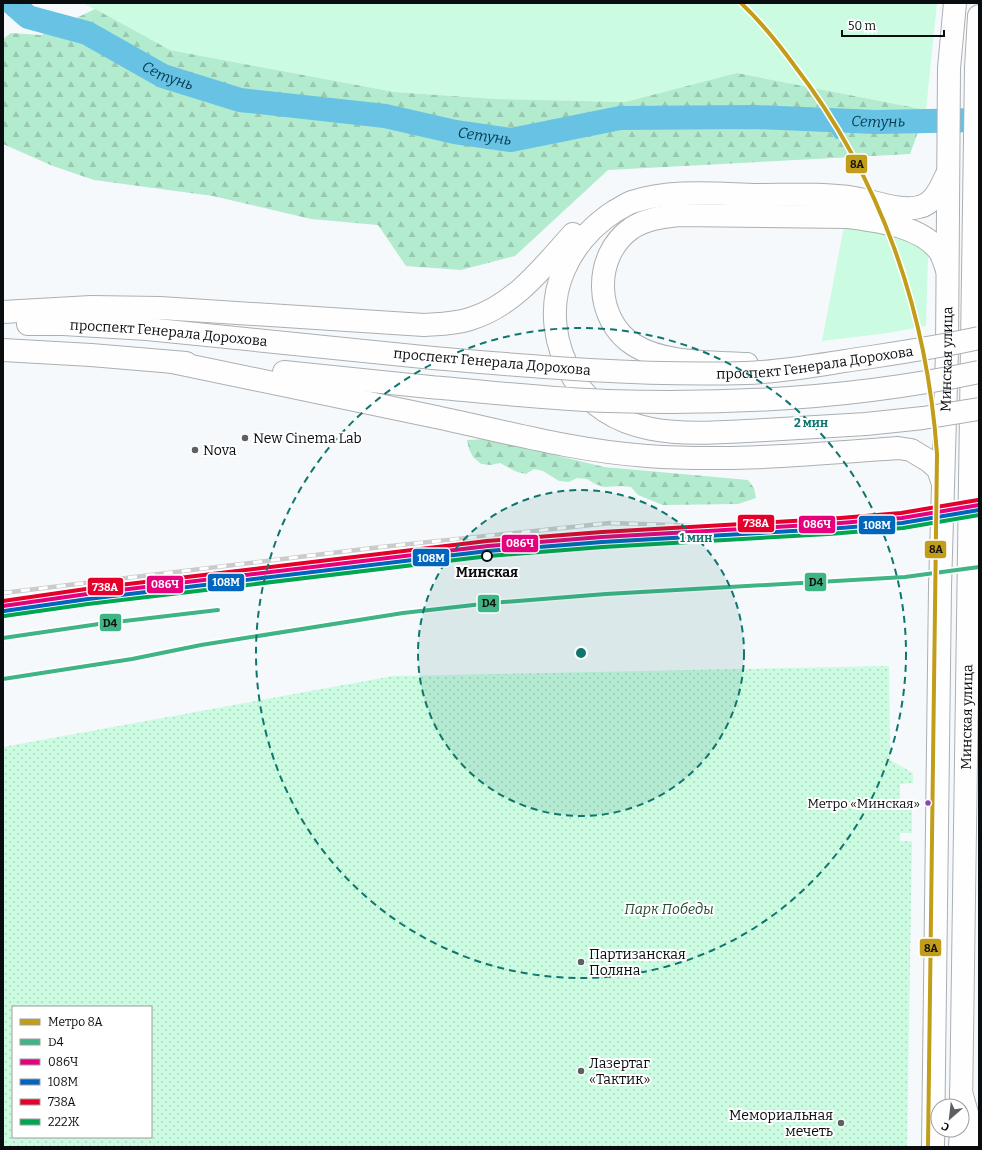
<svg xmlns="http://www.w3.org/2000/svg" width="982" height="1150" font-family="Bitter,serif">
	<style>
		.grass { fill: #cbfbe0 }
		.forest { fill: url(#forest-firs) }
		.park { fill: url(#park-dots); fill-rule: evenodd }
		.lines { fill: none; stroke-linecap: round; stroke-linejoin: round }
		.stream { stroke: #67c2e4; stroke-width: 4 }
		.river { stroke: #67c2e4; stroke-width: 24 }
		.secondary-casing { stroke: #acafb1; stroke-width: 24 }
		.secondary { stroke: #fefeff; stroke-width: 22 }
		.rail-casing { stroke: #cbcbcc; stroke-width: 4.5 }
		.rail { stroke: #fff; stroke-width: 3; stroke-dasharray: 9; stroke-linecap: butt }
		.secondary-bridge-casing { stroke: #acafb1; stroke-width: 24; stroke-linecap: butt }
		.secondary-bridge { stroke: #fefeff; stroke-width: 22 }
		.rail-1-casing { stroke: #fff; stroke-width: 7 }
		.rail-2-casing { stroke: #fff; stroke-width: 7 }
		.rail-3-casing { stroke: #fff; stroke-width: 7 }
		.rail-4-casing { stroke: #fff; stroke-width: 7 }
		.rail-5-casing { stroke: #fff; stroke-width: 7 }
		.rail-1 { stroke: #3fb485; stroke-width: 4 }
		.rail-2 { stroke: #e5007d; stroke-width: 4 }
		.rail-3 { stroke: #0065bd; stroke-width: 4 }
		.rail-4 { stroke: #e4002b; stroke-width: 4 }
		.rail-5 { stroke: #00a651; stroke-width: 4 }
		.metro-1-casing { stroke: #fff; stroke-width: 7 }
		.metro-1 { stroke: #c29d19; stroke-width: 4 }
		.ring { fill: none; stroke: #0f766e; stroke-width: 2; stroke-dasharray: 7 5 }
		.poi-dot { fill: #5d6063; stroke: #fff; stroke-width: 1.5 }
		.stop-dot { fill: #fff; stroke: #0a0d10; stroke-width: 2 }
		.bus-dot { fill: #8e44ad; stroke: #fff; stroke-width: 1.5 }
		.labels { text-anchor: middle; dominant-baseline: central; stroke-width: 4; stroke-linejoin: round; paint-order: stroke }
		.bus-label { font-size: 13px; fill: #0a0d10; stroke: #fff; text-anchor: end }
		.street-label { font-size: 14px; fill: #0a0d10; stroke: #fff }
		.poi-label { font-size: 14px; fill: #0a0d10; stroke: #fff; text-anchor: start }
		.stop-label { font-size: 14px; font-weight: bold; fill: #0a0d10; stroke: #fff }
		.park-label { font-size: 14px; font-style: italic; fill: #244d36; stroke: #fff }
		.water-label { font-size: 15px; font-style: italic; fill: #053c4f; stroke: #fff }
		.centre { fill: #0f766e; stroke: #fff; stroke-width: 2 }
		.ring-label { font-size: 12px; text-anchor: middle; font-weight: bold; fill: #0f766e; stroke: #fff; stroke-width: 4; stroke-linejoin: round; paint-order: stroke }
		.line-badge { stroke: #fff; stroke-width: 1.5 }
		.badge-label { font-size: 11px; text-anchor: middle; font-weight: bold; fill: #fff }
		.pale-badge-label { font-size: 11px; text-anchor: middle; font-weight: bold; fill: #111 }
	</style>
	<defs>
		<pattern id="forest-firs" width="22" height="20" patternUnits="userSpaceOnUse"><rect width="22" height="20" fill="#b2ebcd"/><path d="M5 1l3.5 6h-7zM16 11l3.5 6h-7z" fill="#98c8af"/></pattern>
		<pattern id="park-dots" width="8" height="8" patternUnits="userSpaceOnUse"><rect width="8" height="8" fill="#cbfbe0"/><path d="M2 2h.1M6 6h.1" fill="none" stroke="#add6bf" stroke-width="1.8" stroke-linecap="round"/></pattern>
	</defs>
	<rect width="100%" height="100%" fill="#f6f9fc"/>
	<path class="grass" d="M83,3H937L926,110L737,73L625,102L496,99L394,92L170,50Z
		M844,226C869,226 909,237 928,255L926,326L888,333L822,341Z"/>
	<path class="forest" d="M95,9L170,50L394,92L496,99L625,102L737,73L926,110L910,154L608,170L515,256L461,270L406,266L378,225L311,219L213,196L94,180L53,166L3,144V39L11,33L41,35Z
		M488,439L604,467L748,480L754,488L756,498L738,504L663,505L638,495L631,487L622,486L604,487L595,484L587,479L577,478L569,482L559,481L543,471L534,469L526,474L517,472L500,463L491,465L481,464L473,457L469,449L467,440Z"/>
	<path class="park" d="M889,666L890,760L913,773V783L900,784V808H912V833H900V841H912L907,1147H3V747L393,676ZM13,1007H151V1137H13Z"/>
	<g class="lines">
		<path class="stream" d="M825,120L837,137"/>
		<path class="river" id="s1" d="M12,3L28,17L87,33L163,76L240,100L385,116L455,132L511,140L620,118L754,117L876,122L979,120"/>
		<g class="secondary-casing">
			<g id="secondary">
				<path d="M3,312L91,307L160,308L424,325C439,324 455,324 470,319C514,306 544,266 573,234"/>
				<path id="s2" d="M28,324H63L147,329L433,358"/>
				<path d="M3,350L91,355L186,363"/>
				<path d="M172,362C260,380 348,398 436,417C506,432 576,451 647,456C731,462 814,454 898,448L911,450L929,461L938,469L943,484"/>
				<path d="M747,364C713,362 664,364 634,345C594,320 592,255 632,228C646,219 662,217 678,215L849,217C878,221 922,226 940,252C943,257 945,264 947,270"/>
				<path d="M284,372L430,387"/>
				<path d="M765,430C699,433 615,445 574,379C554,346 548,306 564,270C575,244 592,226 615,211C621,208 626,204 632,202C671,189 716,194 757,195C789,195 823,193 855,198C874,201 900,212 919,207C934,204 941,187 947,174"/>
				<path d="M961,1092L971,1127L979,1140"/>
				<path id="s3" d="M961,1106L976,68L979,16"/>
				<path id="s4" d="M933,1147L940,587L947,351L949,68L955,3"/>
				<path d="M960,1147L961,1130"/>
			</g>
		</g>
		<use href="#secondary" class="secondary"/>
		<g class="rail-casing">
			<path id="rail" d="M3,593L381,547L610,523L761,528"/>
		</g>
		<use href="#rail" class="rail"/>
		<g class="secondary-bridge-casing">
			<g id="secondary-bridge">
				<path id="s5" d="M433,358C537,367 642,376 746,373C779,372 813,366 845,361C890,354 935,348 979,338"/>
				<path d="M430,387C489,392 549,399 608,401C733,405 857,398 979,372"/>
				<path d="M765,430L866,424L923,418L979,409"/>
			</g>
		</g>
		<use href="#secondary-bridge" class="secondary-bridge"/>
		<g class="rail-1-casing">
			<path id="rail-1" d="M3,638L99,624L218,610
				M3,679L132,659L201,645L403,613L491,603L606,594L905,577L979,567"/>
		</g>
		<g class="rail-2-casing">
			<path id="rail-2" d="M3,606L87,594L488,546L602,537L828,524L902,518L979,505"/>
		</g>
		<g class="rail-3-casing">
			<path id="rail-3" d="M4,611L88,599L488,551L602,542L828,529L902,523L979,510"/>
		</g>
		<g class="rail-4-casing">
			<path id="rail-4" d="M3,601L86,589L487,541L602,532L828,519L901,513L978,500"/>
		</g>
		<g class="rail-5-casing">
			<path id="rail-5" d="M4,616L88,604L489,556L603,547L829,534L903,528L979,515"/>
		</g>
		<use href="#rail-1" class="rail-1"/>
		<use href="#rail-2" class="rail-2"/>
		<use href="#rail-3" class="rail-3"/>
		<use href="#rail-4" class="rail-4"/>
		<use href="#rail-5" class="rail-5"/>
		<g class="metro-1-casing">
			<path id="metro-1" d="M741,3C761,22 778,43 794,65C881,178 927,312 937,454L928,1147"/>
		</g>
		<use href="#metro-1" class="metro-1"/>
	</g>
	<circle cx="581" cy="653" r="163" fill="#0f766e" fill-opacity=".12"/>
	<g class="ring">
		<circle cx="581" cy="653" r="163"/>
		<circle cx="581" cy="653" r="325"/>
	</g>
	<g class="poi-dot">
		<circle cx="245" cy="438" r="4"/>
		<circle cx="195" cy="450" r="4"/>
		<circle cx="581" cy="962" r="4"/>
		<circle cx="581" cy="1071" r="4"/>
		<circle cx="841" cy="1123" r="4"/>
	</g>
	<circle class="stop-dot" cx="487" cy="556" r="5"/>
	<circle class="bus-dot" cx="928" cy="803" r="3.5"/>
	<g class="labels">
		<g class="bus-label">
			<text x="920" y="803">Метро «Минская»</text>
		</g>
		<g class="street-label">
			<text stroke="none"><textPath href="#s2" startOffset="141">проспект Генерала Дорохова</textPath></text>
			<text stroke="none"><textPath href="#s4" startOffset="788">Минская улица</textPath></text>
			<text stroke="none"><textPath href="#s5" startOffset="383">проспект Генерала Дорохова</textPath></text>
			<text transform="translate(492 362) rotate(5)">проспект Генерала Дорохова</text>
			<text stroke="none"><textPath href="#s3" startOffset="389">Минская улица</textPath></text>
		</g>
		<g class="poi-label">
			<text x="253" y="438">New Cinema Lab</text>
			<text x="203" y="450">Nova</text>
			<text x="589" y="954">Партизанская<tspan x="589" dy="16">Поляна</tspan></text>
			<text x="589" y="1063">Лазертаг<tspan x="589" dy="16">«Тактик»</tspan></text>
			<text x="833" y="1115" text-anchor="end">Мемориальная<tspan x="833" dy="16">мечеть</tspan></text>
		</g>
		<g class="stop-label">
			<text x="487" y="572">Минская</text>
		</g>
		<g class="park-label">
			<text x="669" y="909">Парк Победы</text>
		</g>
		<g class="water-label">
			<text stroke="none"><textPath href="#s1" startOffset="174">Сетунь</textPath></text>
			<text stroke="none"><textPath href="#s1" startOffset="894">Сетунь</textPath></text>
			<text stroke="none"><textPath href="#s1" startOffset="498">Сетунь</textPath></text>
		</g>
	</g>
	<circle cx="581" cy="653" r="6" class="centre"/>
	<g class="ring-label">
		<text x="811" y="427">2 мин</text>
		<text x="696" y="542">1 мин</text>
	</g>
	<g class="line-badge">
		<rect x="845" y="154" width="23" height="20" rx="4" fill="#c29d19"/>
		<rect x="737" y="514" width="38" height="19" rx="4" fill="#e4002b"/>
		<rect x="798" y="515" width="38" height="19" rx="4" fill="#e5007d"/>
		<rect x="858" y="515" width="38" height="20" rx="4" fill="#0065bd"/>
		<rect x="501" y="534" width="38" height="19" rx="4" fill="#e5007d"/>
		<rect x="924" y="540" width="23" height="19" rx="4" fill="#c29d19"/>
		<rect x="412" y="548" width="38" height="19" rx="4" fill="#0065bd"/>
		<rect x="804" y="572" width="23" height="20" rx="4" fill="#3fb485"/>
		<rect x="207" y="573" width="38" height="19" rx="4" fill="#0065bd"/>
		<rect x="146" y="575" width="38" height="19" rx="4" fill="#e5007d"/>
		<rect x="87" y="577" width="37" height="19" rx="4" fill="#e4002b"/>
		<rect x="477" y="594" width="23" height="19" rx="4" fill="#3fb485"/>
		<rect x="99" y="613" width="23" height="19" rx="4" fill="#3fb485"/>
		<rect x="919" y="938" width="23" height="19" rx="4" fill="#c29d19"/>
	</g>
	<g class="badge-label">
		<text x="756" y="527">738А</text>
		<text x="817" y="528">086Ч</text>
		<text x="877" y="529">108М</text>
		<text x="520" y="547">086Ч</text>
		<text x="431" y="562">108М</text>
		<text x="226" y="586">108М</text>
		<text x="165" y="588">086Ч</text>
		<text x="105" y="591">738А</text>
	</g>
	<g class="pale-badge-label">
		<text x="857" y="168">8А</text>
		<text x="936" y="553">8А</text>
		<text x="816" y="586">D4</text>
		<text x="489" y="607">D4</text>
		<text x="110" y="627">D4</text>
		<text x="931" y="952">8А</text>
	</g>
	<rect width="982" height="1150" fill="none" stroke="#0a0d10" stroke-width="8"/>
	<rect x="12" y="1006" width="140" height="132" fill="#ffffff" stroke="#9d9e9f"/>
	<rect x="20" y="1019" width="20" height="6" fill="#c29d19" stroke="#9d9e9f"/>
	<text x="48" y="1026" font-size="12" fill="#0a0d10">Метро 8А</text>
	<rect x="20" y="1039" width="20" height="6" fill="#3fb485" stroke="#9d9e9f"/>
	<text x="48" y="1046" font-size="12" fill="#0a0d10">D4</text>
	<rect x="20" y="1059" width="20" height="6" fill="#e5007d" stroke="#9d9e9f"/>
	<text x="48" y="1066" font-size="12" fill="#0a0d10">086Ч</text>
	<rect x="20" y="1079" width="20" height="6" fill="#0065bd" stroke="#9d9e9f"/>
	<text x="48" y="1086" font-size="12" fill="#0a0d10">108М</text>
	<rect x="20" y="1099" width="20" height="6" fill="#e4002b" stroke="#9d9e9f"/>
	<text x="48" y="1106" font-size="12" fill="#0a0d10">738А</text>
	<rect x="20" y="1119" width="20" height="6" fill="#00a651" stroke="#9d9e9f"/>
	<text x="48" y="1126" font-size="12" fill="#0a0d10">222Ж</text>
	<g transform="translate(950 1118) rotate(208)"><circle r="19" fill="#ffffff" stroke="#9d9e9f"/>
	<path d="M0-3L7 15L0 10L-7 15Z" fill="#5d6063"/>
	<text y="-6" font-size="11" font-weight="bold" text-anchor="middle" fill="#0a0d10">С</text>
	</g>
	<path d="M842 30v6h102v-6" fill="none" stroke="#0a0d10" stroke-width="2"/>
	<text x="848" y="30" font-size="12" fill="#0a0d10" stroke="#ffffff" stroke-width="3" paint-order="stroke">50 m</text>
</svg>
